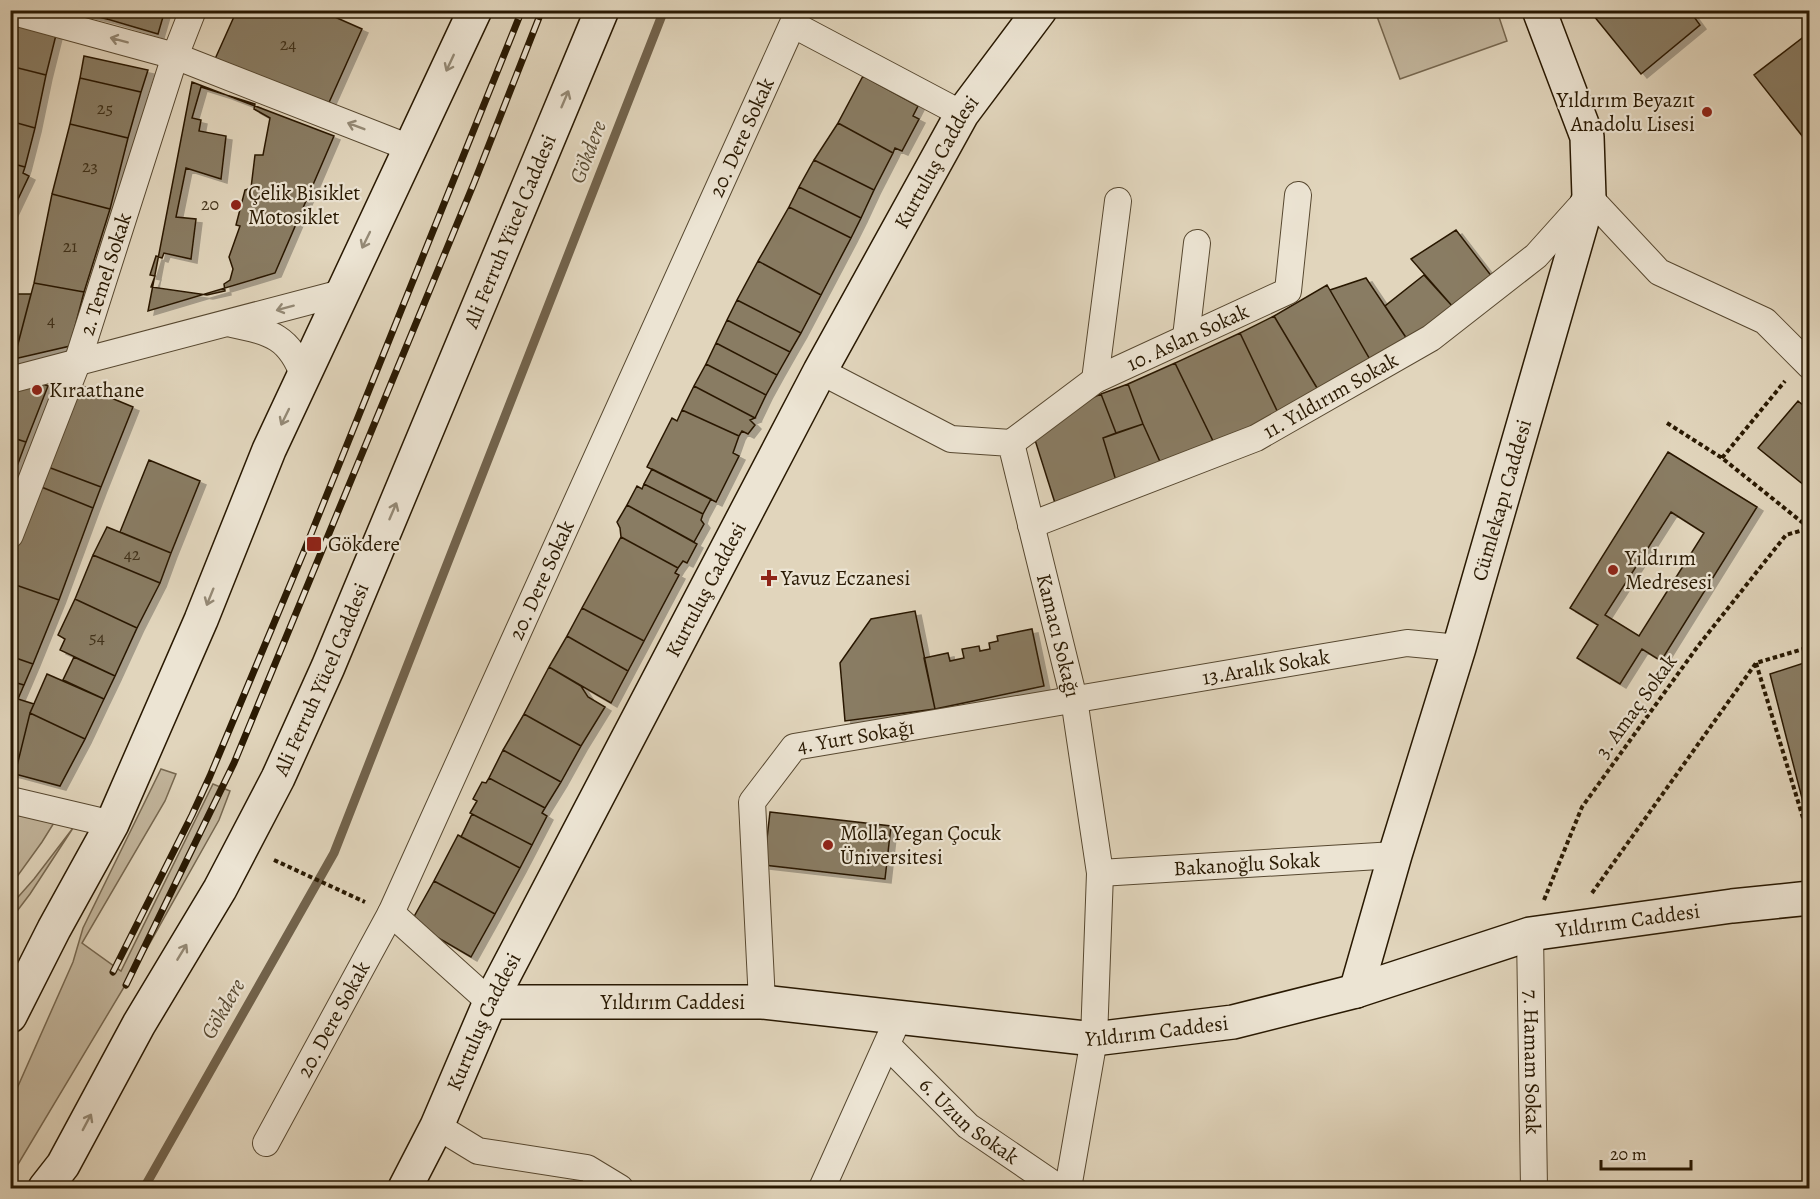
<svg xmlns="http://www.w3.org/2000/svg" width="1820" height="1199" font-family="Alegreya,serif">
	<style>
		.green { fill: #c2b59c; stroke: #76674f; stroke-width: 1.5 }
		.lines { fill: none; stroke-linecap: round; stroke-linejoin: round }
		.stream { stroke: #72634c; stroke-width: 9 }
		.building { fill: #897b63; stroke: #291902; stroke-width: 1.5; fill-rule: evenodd; filter: url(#shadow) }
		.minor-casing { stroke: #574830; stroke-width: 28 }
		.secondary-casing { stroke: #291902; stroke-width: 36 }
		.path { stroke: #291902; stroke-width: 4; stroke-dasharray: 4.5 3; stroke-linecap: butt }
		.minor { stroke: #ece4d3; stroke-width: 26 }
		.secondary { stroke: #ece4d3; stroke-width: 33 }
		.rail-casing { stroke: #291902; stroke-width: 7 }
		.rail { stroke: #ece4d3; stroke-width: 4.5; stroke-dasharray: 14; stroke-linecap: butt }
		.oneway { stroke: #948975 }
		.poi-dot { fill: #8f2418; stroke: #ece4d3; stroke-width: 2 }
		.labels { text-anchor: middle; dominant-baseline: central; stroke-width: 4.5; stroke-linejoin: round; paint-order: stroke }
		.number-label { font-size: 18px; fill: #41321a }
		.poi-label { font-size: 21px; fill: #291902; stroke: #ece4d3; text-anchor: start }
		.street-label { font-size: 21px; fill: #291902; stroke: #ece4d3 }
		.water-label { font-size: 22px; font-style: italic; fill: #594b33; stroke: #ece4d3 }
	</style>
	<defs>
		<filter id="shadow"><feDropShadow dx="6" dy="4" stdDeviation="0" flood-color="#0004"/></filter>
	</defs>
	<rect width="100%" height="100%" fill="#e1d5bc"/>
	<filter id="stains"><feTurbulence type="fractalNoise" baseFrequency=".00333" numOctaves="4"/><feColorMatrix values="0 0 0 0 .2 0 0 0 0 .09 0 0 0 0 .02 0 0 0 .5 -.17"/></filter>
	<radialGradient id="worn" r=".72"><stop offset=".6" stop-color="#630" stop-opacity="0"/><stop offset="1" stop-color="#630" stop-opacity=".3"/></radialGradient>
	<path class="green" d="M1375,11H1497L1507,41L1400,79Z
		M161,769L176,774L165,801L82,943L121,971L213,784L230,791L219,820L142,957L11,1176V1102L73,962L83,928Z
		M11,807L57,818L42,842L11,885Z
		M73,828L30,894L11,919V905L34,879Z"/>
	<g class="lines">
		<path class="stream" d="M144,1188L334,853L664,10"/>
	</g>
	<path class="building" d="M77,10H109L107,19L77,12Z
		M109,10H165L158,34L107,19Z
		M237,10H319L362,29L327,107L215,59Z
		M1589,10H1689L1700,25L1641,74Z
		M10,22L56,35L46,75L10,66Z
		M1810,32V141L1807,142L1754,75Z
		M84,56L148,70L141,92L80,78Z
		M10,66L46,75L35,128L10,121Z
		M863,76L918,106L913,116L919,119L902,151L895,148L893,153L838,123Z
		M80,78L141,92L128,138L70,124Z
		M192,82L334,136L275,273L148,311Z
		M201,87L255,104L254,109L270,118L263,155H255L251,188L245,190L236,225L240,226L229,257L233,269L230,280L224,284L225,291L207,295L151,287L155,276L150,275L156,256L162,258L164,253L191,259L196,219L176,217L186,168L221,179L226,136L199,131L201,120L192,118Z
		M10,121L35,128L25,167L10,163Z
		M838,123L893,153L874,190L814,160Z
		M70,124L128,138L110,209L52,194Z
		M814,160L874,190L861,218L799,187Z
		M10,163L25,167L23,173L29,176L10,216Z
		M799,187L861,218L851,238L789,207Z
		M52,194L110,209L84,292L34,283Z
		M789,207L851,238L821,295L758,261Z
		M1456,230L1496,282L1453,307L1411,259Z
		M758,261L821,295L801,333L737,300Z
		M1424,275L1453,307L1409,342L1385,306Z
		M1366,278L1409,342L1372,363L1330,290Z
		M34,283L84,292L70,346L14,359Z
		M1327,285L1372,363L1320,393L1274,316Z
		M10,294H31L14,359L10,360Z
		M737,300L801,333L790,352L727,320Z
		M1274,316L1320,393L1280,417L1240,333Z
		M727,320L790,352L777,375L716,343Z
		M1240,333L1280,417L1216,447L1175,363Z
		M716,343L777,375L766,395L706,364Z
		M1175,363L1216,447L1162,466L1143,424L1128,384Z
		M706,364L766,395L755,418L694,386Z
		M30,379L48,386L26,442L10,437V384Z
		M1128,384L1143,424L1116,433L1101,394Z
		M80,385L133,407L101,487L48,467Z
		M694,386L755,418L750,420L755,425L748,434L742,431L739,436L682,410Z
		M1101,394L1116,433L1103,438L1117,484L1055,503L1035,440L1059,412Z
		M1798,401L1810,411V490L1758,448Z
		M682,410L739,436L733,453L739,456L716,502L647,467L672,418L677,421Z
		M1143,424L1162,466L1117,484L1103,438Z
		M10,437L26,442L10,485Z
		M1668,452L1757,507L1661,661L1642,649L1620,684L1577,658L1598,625L1570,608ZM1671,512L1704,533L1639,636L1605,615Z
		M149,460L200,481L171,553L120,532Z
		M48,467L101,487L93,508L39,486Z
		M652,469L711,499L703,514L644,484Z
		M644,484L703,514L701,520L704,524L694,542L627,505L637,486L642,489Z
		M39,486L93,508L59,600L10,583V563Z
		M627,505L697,544L687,563L683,561L678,568L621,537L620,528L617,522Z
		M107,527L171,553L160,583L93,555Z
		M621,537L678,568L675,573L679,575L644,641L582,608Z
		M93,555L160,583L137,628L75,599Z
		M10,583L59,600L33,664L10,656Z
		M75,599L137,628L115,676L60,650L65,639L58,635Z
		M582,608L644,641L628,671L567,636Z
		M915,611L935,709L845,721L840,663L871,619Z
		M1032,629L1044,686L935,709L924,658L948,653L950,661L964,658L962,649L979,646L980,651L990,649L989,643L998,641L997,636Z
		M567,636L628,671L611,703L549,667Z
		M10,656L33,664L24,685L10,681Z
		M74,657L115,676L104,699L63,680Z
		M1810,661V809L1805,810L1770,674Z
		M549,667L581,686L588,697L605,707L581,746L524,714Z
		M47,674L104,699L85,739L30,713Z
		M10,681L24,685L18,699L34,704L30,713L15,774L10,773Z
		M30,713L85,739L60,786L15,774Z
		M524,714L581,746L561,782L503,750Z
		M503,750L561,782L545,808L489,778Z
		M489,778L545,808L542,813L547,816L532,845L470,813L477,801L473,799L482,782L486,783Z
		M770,812L891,826L885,879L764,865Z
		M472,814L532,845L520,868L461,837Z
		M458,835L520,868L495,914L434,881Z
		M434,881L495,914L471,957L411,922Z"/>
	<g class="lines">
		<g class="minor-casing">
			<g id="minor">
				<path d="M10,11L175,56L410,148"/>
				<path d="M794,25L962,114"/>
				<path d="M232,324C271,332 290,337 304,377"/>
				<path d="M1186,337L1197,243"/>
				<path id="s1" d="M820,371L951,439L1011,443L1074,699L1100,873L1094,1039L1068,1188"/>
				<path d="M10,380L341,293"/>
				<path d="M1095,380L1118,201"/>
				<path id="s2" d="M1011,443L1095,380L1288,291L1298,195"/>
				<path id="s3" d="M1031,525L1256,438L1431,338L1536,256L1589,197L1659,272L1765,321L1810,366"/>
				<path id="s4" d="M10,535L77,363L175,56L193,10"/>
				<path d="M10,800L112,824"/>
				<path id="s5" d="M1100,873L1395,855"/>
				<path d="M391,913L490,1002"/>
				<path id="s6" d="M1530,934L1534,1188"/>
				<path id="s7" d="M762,1002L752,802L794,747L1407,643L1459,648"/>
				<path id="s8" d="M887,1045L968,1126L1059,1188"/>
				<path d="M437,1126L478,1151L587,1168L620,1188"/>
				<path id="s9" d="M266,1143L391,913L799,10"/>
				<path d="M822,1188L893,1030"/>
			</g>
		</g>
		<g class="secondary-casing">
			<g id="secondary">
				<path id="s10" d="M1356,991L1395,855L1459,648L1589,197L1587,137L1539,10"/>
				<path id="s11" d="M490,1002H762L1094,1039L1233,1022L1356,991L1530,934L1732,906L1810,898"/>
				<path d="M10,1016L54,929L112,824L201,620L269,450L475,10"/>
				<path id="s12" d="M45,1188L63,1165L139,1024L220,889L278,778L328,667L602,10"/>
				<path id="s13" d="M405,1188L437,1126L490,1002L820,371L962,114L1040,10"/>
			</g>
		</g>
		<path class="path" d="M1667,423L1722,458L1808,527
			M1722,458L1785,381
			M1756,663L1810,841
			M274,860L365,902
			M1592,893L1756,663L1810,647
			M1544,900L1582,807L1698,646L1786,535L1810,528"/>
		<use href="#minor" class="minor"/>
		<use href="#secondary" class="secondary"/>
		<g class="rail-casing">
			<path id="rail" d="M113,972L192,815L210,776L305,549L522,10
				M126,985L234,763L474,183L542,10"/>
		</g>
		<use href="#rail" class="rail"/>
	</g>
	<defs><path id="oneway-shaft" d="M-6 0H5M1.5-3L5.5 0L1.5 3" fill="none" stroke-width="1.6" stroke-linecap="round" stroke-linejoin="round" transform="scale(1.5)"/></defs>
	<g class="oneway">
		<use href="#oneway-shaft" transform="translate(119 40) rotate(-165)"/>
		<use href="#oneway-shaft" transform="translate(450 63) rotate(115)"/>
		<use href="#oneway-shaft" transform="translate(565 99) rotate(-67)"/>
		<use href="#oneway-shaft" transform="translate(356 126) rotate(-159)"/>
		<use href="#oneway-shaft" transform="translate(366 240) rotate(116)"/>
		<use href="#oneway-shaft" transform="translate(285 308) rotate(165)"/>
		<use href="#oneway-shaft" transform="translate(285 417) rotate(116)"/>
		<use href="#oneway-shaft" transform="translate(393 511) rotate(-67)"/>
		<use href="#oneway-shaft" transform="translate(210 597) rotate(112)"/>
		<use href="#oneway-shaft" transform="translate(182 952) rotate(-59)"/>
		<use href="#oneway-shaft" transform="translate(87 1122) rotate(-62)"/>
	</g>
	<g class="poi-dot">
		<circle cx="1707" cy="112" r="6"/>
		<circle cx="236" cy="205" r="6"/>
		<circle cx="37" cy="390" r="6"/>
		<rect x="306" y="536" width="16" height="16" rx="3"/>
		<circle cx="1613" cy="570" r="6"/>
		<path d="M766 569h6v6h6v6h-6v6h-6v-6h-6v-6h6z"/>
		<circle cx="828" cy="845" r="6"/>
	</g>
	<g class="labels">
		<g class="number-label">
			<text x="288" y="44">24</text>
			<text x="105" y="108">25</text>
			<text x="90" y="166">23</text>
			<text x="210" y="204">20</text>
			<text x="70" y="246">21</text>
			<text x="51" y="320">4</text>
			<text x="132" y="554">42</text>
			<text x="97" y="637">54</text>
		</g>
		<g class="poi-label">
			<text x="1695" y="100" text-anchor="end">Yıldırım Beyazıt<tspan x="1695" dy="24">Anadolu Lisesi</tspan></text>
			<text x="248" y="193">Çelik Bisiklet<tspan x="248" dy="24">Motosiklet</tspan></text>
			<text x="49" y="390">Kıraathane</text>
			<text x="328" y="544">Gökdere</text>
			<text x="1625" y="558">Yıldırım<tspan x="1625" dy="24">Medresesi</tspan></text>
			<text x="781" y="578">Yavuz Eczanesi</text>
			<text x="840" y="833">Molla Yegan Çocuk<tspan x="840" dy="24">Üniversitesi</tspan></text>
		</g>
		<g class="street-label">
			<text stroke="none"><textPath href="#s9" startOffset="1113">20. Dere Sokak</textPath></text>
			<text stroke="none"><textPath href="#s13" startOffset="1156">Kurtuluş Caddesi</textPath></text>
			<text stroke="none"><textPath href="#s12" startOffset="1066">Ali Ferruh Yücel Caddesi</textPath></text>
			<text stroke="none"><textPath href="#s4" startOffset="278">2. Temel Sokak</textPath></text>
			<text stroke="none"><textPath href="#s2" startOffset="207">10. Aslan Sokak</textPath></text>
			<text stroke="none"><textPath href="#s3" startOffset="327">11. Yıldırım Sokak</textPath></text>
			<text stroke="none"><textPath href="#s10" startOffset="512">Cümlekapı Caddesi</textPath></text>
			<text stroke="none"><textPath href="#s9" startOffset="627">20. Dere Sokak</textPath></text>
			<text stroke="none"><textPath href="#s13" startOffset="670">Kurtuluş Caddesi</textPath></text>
			<text stroke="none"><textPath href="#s1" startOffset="406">Kamacı Sokağı</textPath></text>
			<text stroke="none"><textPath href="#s7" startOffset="748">13.Aralık Sokak</textPath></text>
			<text stroke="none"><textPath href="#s12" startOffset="580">Ali Ferruh Yücel Caddesi</textPath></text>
			<text transform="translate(1636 706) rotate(-54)">3. Amaç Sokak</text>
			<text stroke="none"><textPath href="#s7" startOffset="332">4. Yurt Sokağı</textPath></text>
			<text stroke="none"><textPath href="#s5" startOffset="147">Bakanoğlu Sokak</textPath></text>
			<text stroke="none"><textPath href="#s11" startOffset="1155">Yıldırım Caddesi</textPath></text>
			<text stroke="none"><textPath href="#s11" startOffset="183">Yıldırım Caddesi</textPath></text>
			<text stroke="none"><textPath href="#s9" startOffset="141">20. Dere Sokak</textPath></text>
			<text stroke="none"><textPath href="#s13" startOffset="184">Kurtuluş Caddesi</textPath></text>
			<text stroke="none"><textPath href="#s11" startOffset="669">Yıldırım Caddesi</textPath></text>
			<text stroke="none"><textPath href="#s6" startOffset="128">7. Hamam Sokak</textPath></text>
			<text stroke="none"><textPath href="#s8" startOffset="112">6. Uzun Sokak</textPath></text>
		</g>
		<g class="water-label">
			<text transform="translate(588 152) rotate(-69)">Gökdere</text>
			<text transform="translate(223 1009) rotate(-60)">Gökdere</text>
		</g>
	</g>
	<rect width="1820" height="1199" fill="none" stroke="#e1d5bc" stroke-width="36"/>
	<rect x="12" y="12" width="1796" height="1175" fill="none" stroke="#291902" stroke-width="3"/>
	<rect x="18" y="18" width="1784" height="1163" fill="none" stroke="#291902" stroke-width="1.5"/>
	<path d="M1601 1160v9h90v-9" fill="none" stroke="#291902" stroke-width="3"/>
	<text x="1610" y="1160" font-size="18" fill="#291902" stroke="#ece4d3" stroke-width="4.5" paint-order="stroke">20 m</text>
	<rect width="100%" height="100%" filter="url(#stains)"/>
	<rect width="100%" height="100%" fill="url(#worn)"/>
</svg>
